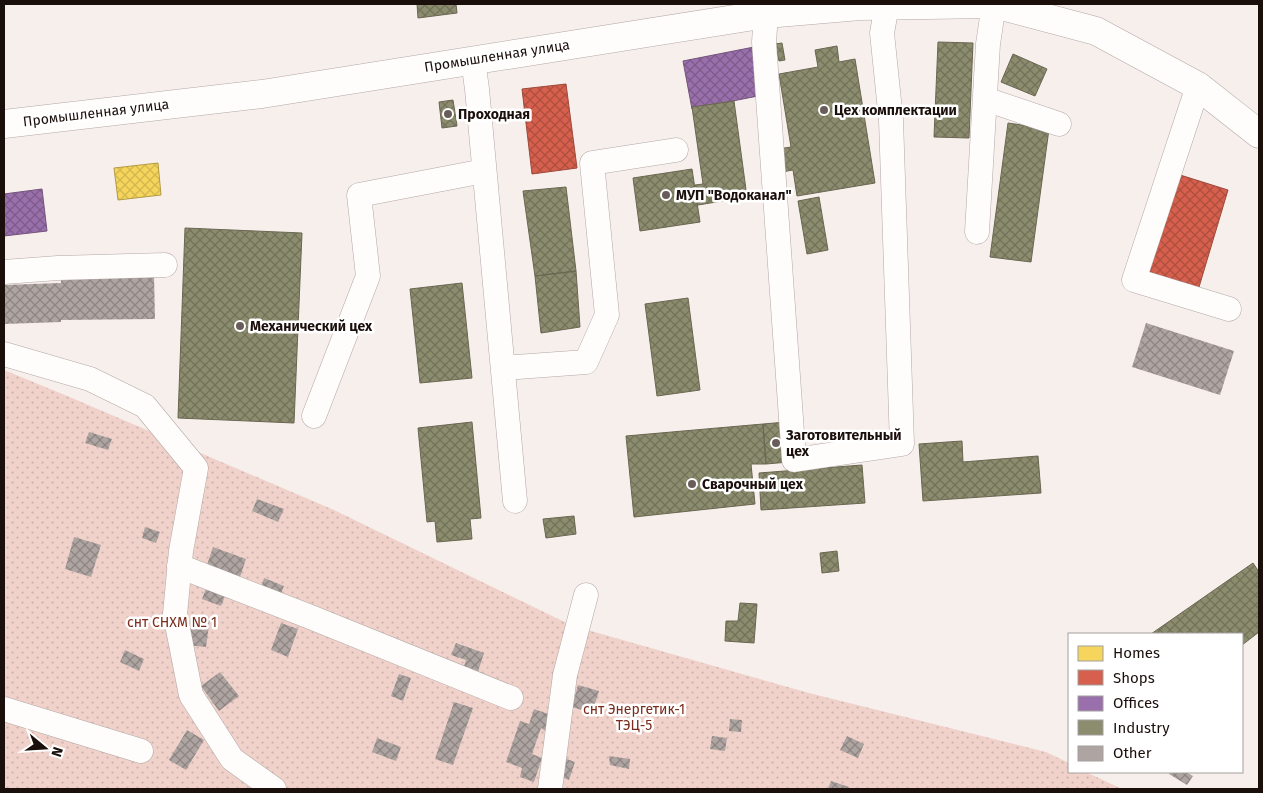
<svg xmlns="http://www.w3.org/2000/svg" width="1263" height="793" font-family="'Fira Sans',sans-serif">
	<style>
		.garden { fill: url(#garden-dots) }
		.homes { fill: url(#homes-cross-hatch); stroke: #b49a44 }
		.shops { fill: url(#shops-cross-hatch); stroke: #9e483a }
		.offices { fill: url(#offices-cross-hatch); stroke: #73537b }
		.industry { fill: url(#industry-cross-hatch); stroke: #6a6651 }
		.building { fill: url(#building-cross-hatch) }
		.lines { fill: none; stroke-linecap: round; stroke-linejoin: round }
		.minor-casing { stroke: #b2a8a6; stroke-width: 25 }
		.major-casing { stroke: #b2a8a6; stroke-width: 29 }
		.minor { stroke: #fefdfc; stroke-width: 24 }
		.major { stroke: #fefdfc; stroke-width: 28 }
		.poi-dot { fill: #685d5a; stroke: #fff; stroke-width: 2 }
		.labels { text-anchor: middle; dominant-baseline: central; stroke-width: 5; stroke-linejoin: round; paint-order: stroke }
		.street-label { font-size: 14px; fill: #1b0f0c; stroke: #fff }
		.poi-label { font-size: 14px; font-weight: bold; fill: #1b0f0c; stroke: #fff; text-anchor: start }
		.park-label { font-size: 14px; fill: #7a2b1b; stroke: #fff }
	</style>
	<defs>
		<pattern id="garden-dots" width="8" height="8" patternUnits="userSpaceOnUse" patternTransform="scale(1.25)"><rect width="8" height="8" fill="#f0d2cb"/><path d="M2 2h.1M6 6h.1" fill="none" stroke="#cdb3ad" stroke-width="1.8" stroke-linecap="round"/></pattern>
		<pattern id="homes-cross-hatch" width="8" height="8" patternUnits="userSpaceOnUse" patternTransform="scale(1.25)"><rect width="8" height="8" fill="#f6d55c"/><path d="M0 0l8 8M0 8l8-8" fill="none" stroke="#d2b64f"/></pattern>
		<pattern id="shops-cross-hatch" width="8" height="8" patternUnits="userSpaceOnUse" patternTransform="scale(1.25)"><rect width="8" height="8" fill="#d6604d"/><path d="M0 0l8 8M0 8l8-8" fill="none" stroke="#ad4e3e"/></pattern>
		<pattern id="offices-cross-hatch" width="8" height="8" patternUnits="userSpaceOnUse" patternTransform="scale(1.25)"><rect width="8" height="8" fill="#9970ab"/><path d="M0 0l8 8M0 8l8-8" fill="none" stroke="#7c5a8a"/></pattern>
		<pattern id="industry-cross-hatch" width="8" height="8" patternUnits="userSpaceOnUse" patternTransform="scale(1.25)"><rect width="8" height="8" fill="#8c8c6e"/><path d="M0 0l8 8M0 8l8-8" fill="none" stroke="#727159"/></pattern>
		<pattern id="building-cross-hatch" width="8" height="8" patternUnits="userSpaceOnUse" patternTransform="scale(1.25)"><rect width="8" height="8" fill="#aea5a2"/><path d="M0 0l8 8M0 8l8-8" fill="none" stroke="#8d8582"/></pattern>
	</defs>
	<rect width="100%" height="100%" fill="#f7efec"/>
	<path class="garden" d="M4,370L72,398L334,510L579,629H584L809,693L1046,752L1069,763V772H1086L1122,789H4Z"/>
	<path class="homes" d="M158,163L161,195L118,200L114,168Z"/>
	<path class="shops" d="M566,84L577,168L532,174L522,89Z
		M1177,174L1228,190L1199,287L1148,272Z"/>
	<path class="offices" d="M754,47L763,95L692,109L683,61Z
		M42,189L47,231L4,236V194Z"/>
	<path class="industry" d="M417,4H456L457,13L418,18Z
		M938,42L973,43L969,138L934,137Z
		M782,43L785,60L779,61L775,44Z
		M837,46L839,62L855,59L875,183L797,196L793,170L782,172L778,149L791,147L779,74L818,67L815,50Z
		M1013,54L1047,69L1035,96L1001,82Z
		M453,100L457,126L442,128L439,102Z
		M734,101L747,197L698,205L695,185L703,184L692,107Z
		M1008,123L1049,129L1031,262L990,257Z
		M692,169L700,222L640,231L633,178Z
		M566,187L576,271L535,276L523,191Z
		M819,197L828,250L807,254L798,201Z
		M185,228L302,233L294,423L178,418Z
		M576,271L580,327L541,333L535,276Z
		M462,283L472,378L420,383L410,289Z
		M688,298L700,390L657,396L645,304Z
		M472,422L481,518L470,519L472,539L437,542L435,521L427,522L418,428Z
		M786,422L789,462L766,464L763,424Z
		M763,424L766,464H751L755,504L634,517L626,436Z
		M962,441L963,462L1038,456L1041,493L923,501L919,444Z
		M862,465L865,503L761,510L759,473Z
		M574,516L576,534L546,538L543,519Z
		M837,551L839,571L822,573L820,553Z
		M1253,563L1259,572V632L1242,645V634H1151Z
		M740,603L757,604L754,643L725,641L726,621H738Z"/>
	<path class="building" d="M154,275L155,319L61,320V322L4,324V285L61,283V276Z
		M1146,323L1234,351L1220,395L1132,367Z
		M89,432L112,439L108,450L85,443Z
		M257,499L284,509L278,522L252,511Z
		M145,527L160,532L156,543L142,538Z
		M74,537L101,545L91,577L65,569Z
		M213,547L246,559L239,580L206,568Z
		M264,578L284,586L280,596L261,588Z
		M207,586L226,594L221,606L202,599Z
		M191,616L210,618L206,647L187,645Z
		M281,623L298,629L288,657L271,650Z
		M456,643L484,653L476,678L462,673L466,660L451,655Z
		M125,650L144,659L139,671L120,662Z
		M220,672L239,696L219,711L201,686Z
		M399,674L411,678L403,701L391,696Z
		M578,685L599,691L592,713L572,707Z
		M454,702L473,708L453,765L435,759Z
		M534,709L554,716L548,733L541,728L532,754L542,758L534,782L520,777L522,768L506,762L520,721L529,724Z
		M730,719L742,720L741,732L729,731Z
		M187,730L204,740L186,770L169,760Z
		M712,736L727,738L725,751L710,749Z
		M847,736L864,744L858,758L840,750Z
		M377,738L401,747L396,761L372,752Z
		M609,756L630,759L629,769L610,765Z
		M564,758L575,762L569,780L558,776Z
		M1170,772H1186L1193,776L1187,785L1169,774Z
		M831,781L849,787L848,789H828Z"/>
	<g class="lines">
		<g class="minor-casing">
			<path id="minor" d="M766,14L764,42L794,460L902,444L891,120L882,33L887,5
				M473,60L477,89L515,501
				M1198,86L1134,280L1229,309
				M985,99L1059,124
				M977,232L988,44L994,4
				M4,272L58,268L165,265
				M4,354L90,379L145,406L196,468L181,551L175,614L191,695L232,759L274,789
				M503,368L586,362L607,315L592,163L676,150
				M314,416L368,276L359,195L484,171
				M179,566L308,616L511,698
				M4,709L141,751
				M550,789L565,675L586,595"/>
		</g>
		<g class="major-casing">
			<path id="major" d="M994,4L1096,31L1198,86L1259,134
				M4,124L262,94L766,14L860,6L992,4"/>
		</g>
		<use href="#minor" class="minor"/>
		<use href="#major" class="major"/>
	</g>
	<g class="poi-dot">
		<circle cx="824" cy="110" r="5"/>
		<circle cx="448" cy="114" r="5"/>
		<circle cx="666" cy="195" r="5"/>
		<circle cx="240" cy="326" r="5"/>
		<circle cx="776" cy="443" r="5"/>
		<circle cx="692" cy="484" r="5"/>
	</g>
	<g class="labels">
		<g class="street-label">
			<text transform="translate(497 56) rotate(-9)">Промышленная улица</text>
			<text transform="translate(96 113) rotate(-7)">Промышленная улица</text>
		</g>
		<g class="poi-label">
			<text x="834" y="110">Цех комплектации</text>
			<text x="458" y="114">Проходная</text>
			<text x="676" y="195">МУП "Водоканал"</text>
			<text x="250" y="326">Механический цех</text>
			<text x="786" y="435">Заготовительный<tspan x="786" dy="16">цех</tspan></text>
			<text x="702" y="484">Сварочный цех</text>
		</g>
		<g class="park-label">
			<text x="172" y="622">снт СНХМ № 1</text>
			<text x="634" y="709">снт Энергетик-1<tspan x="634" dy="16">ТЭЦ-5</tspan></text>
		</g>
	</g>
	<rect width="1263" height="793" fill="none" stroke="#1b0f0c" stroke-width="10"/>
	<rect x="1068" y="633" width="175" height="140" fill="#ffffff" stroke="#a49f9e"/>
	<rect x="1078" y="646" width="25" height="15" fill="#f6d55c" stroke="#a49f9e"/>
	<text x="1113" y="658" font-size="15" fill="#1b0f0c">Homes</text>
	<rect x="1078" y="670" width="25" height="15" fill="#d6604d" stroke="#a49f9e"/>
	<text x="1113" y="683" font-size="15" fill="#1b0f0c">Shops</text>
	<rect x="1078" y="696" width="25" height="15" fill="#9970ab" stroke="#a49f9e"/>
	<text x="1113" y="708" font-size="15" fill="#1b0f0c">Offices</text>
	<rect x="1078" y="720" width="25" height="15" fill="#8c8c6e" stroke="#a49f9e"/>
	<text x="1113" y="733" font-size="15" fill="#1b0f0c">Industry</text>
	<rect x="1078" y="746" width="25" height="15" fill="#aea5a2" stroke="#a49f9e"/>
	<text x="1113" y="758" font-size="15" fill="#1b0f0c">Other</text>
	<g transform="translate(45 748) rotate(108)" stroke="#ffffff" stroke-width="4" paint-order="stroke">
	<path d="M0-4L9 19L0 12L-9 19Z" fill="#1b0f0c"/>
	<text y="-8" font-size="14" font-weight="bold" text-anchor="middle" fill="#1b0f0c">N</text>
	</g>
</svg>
